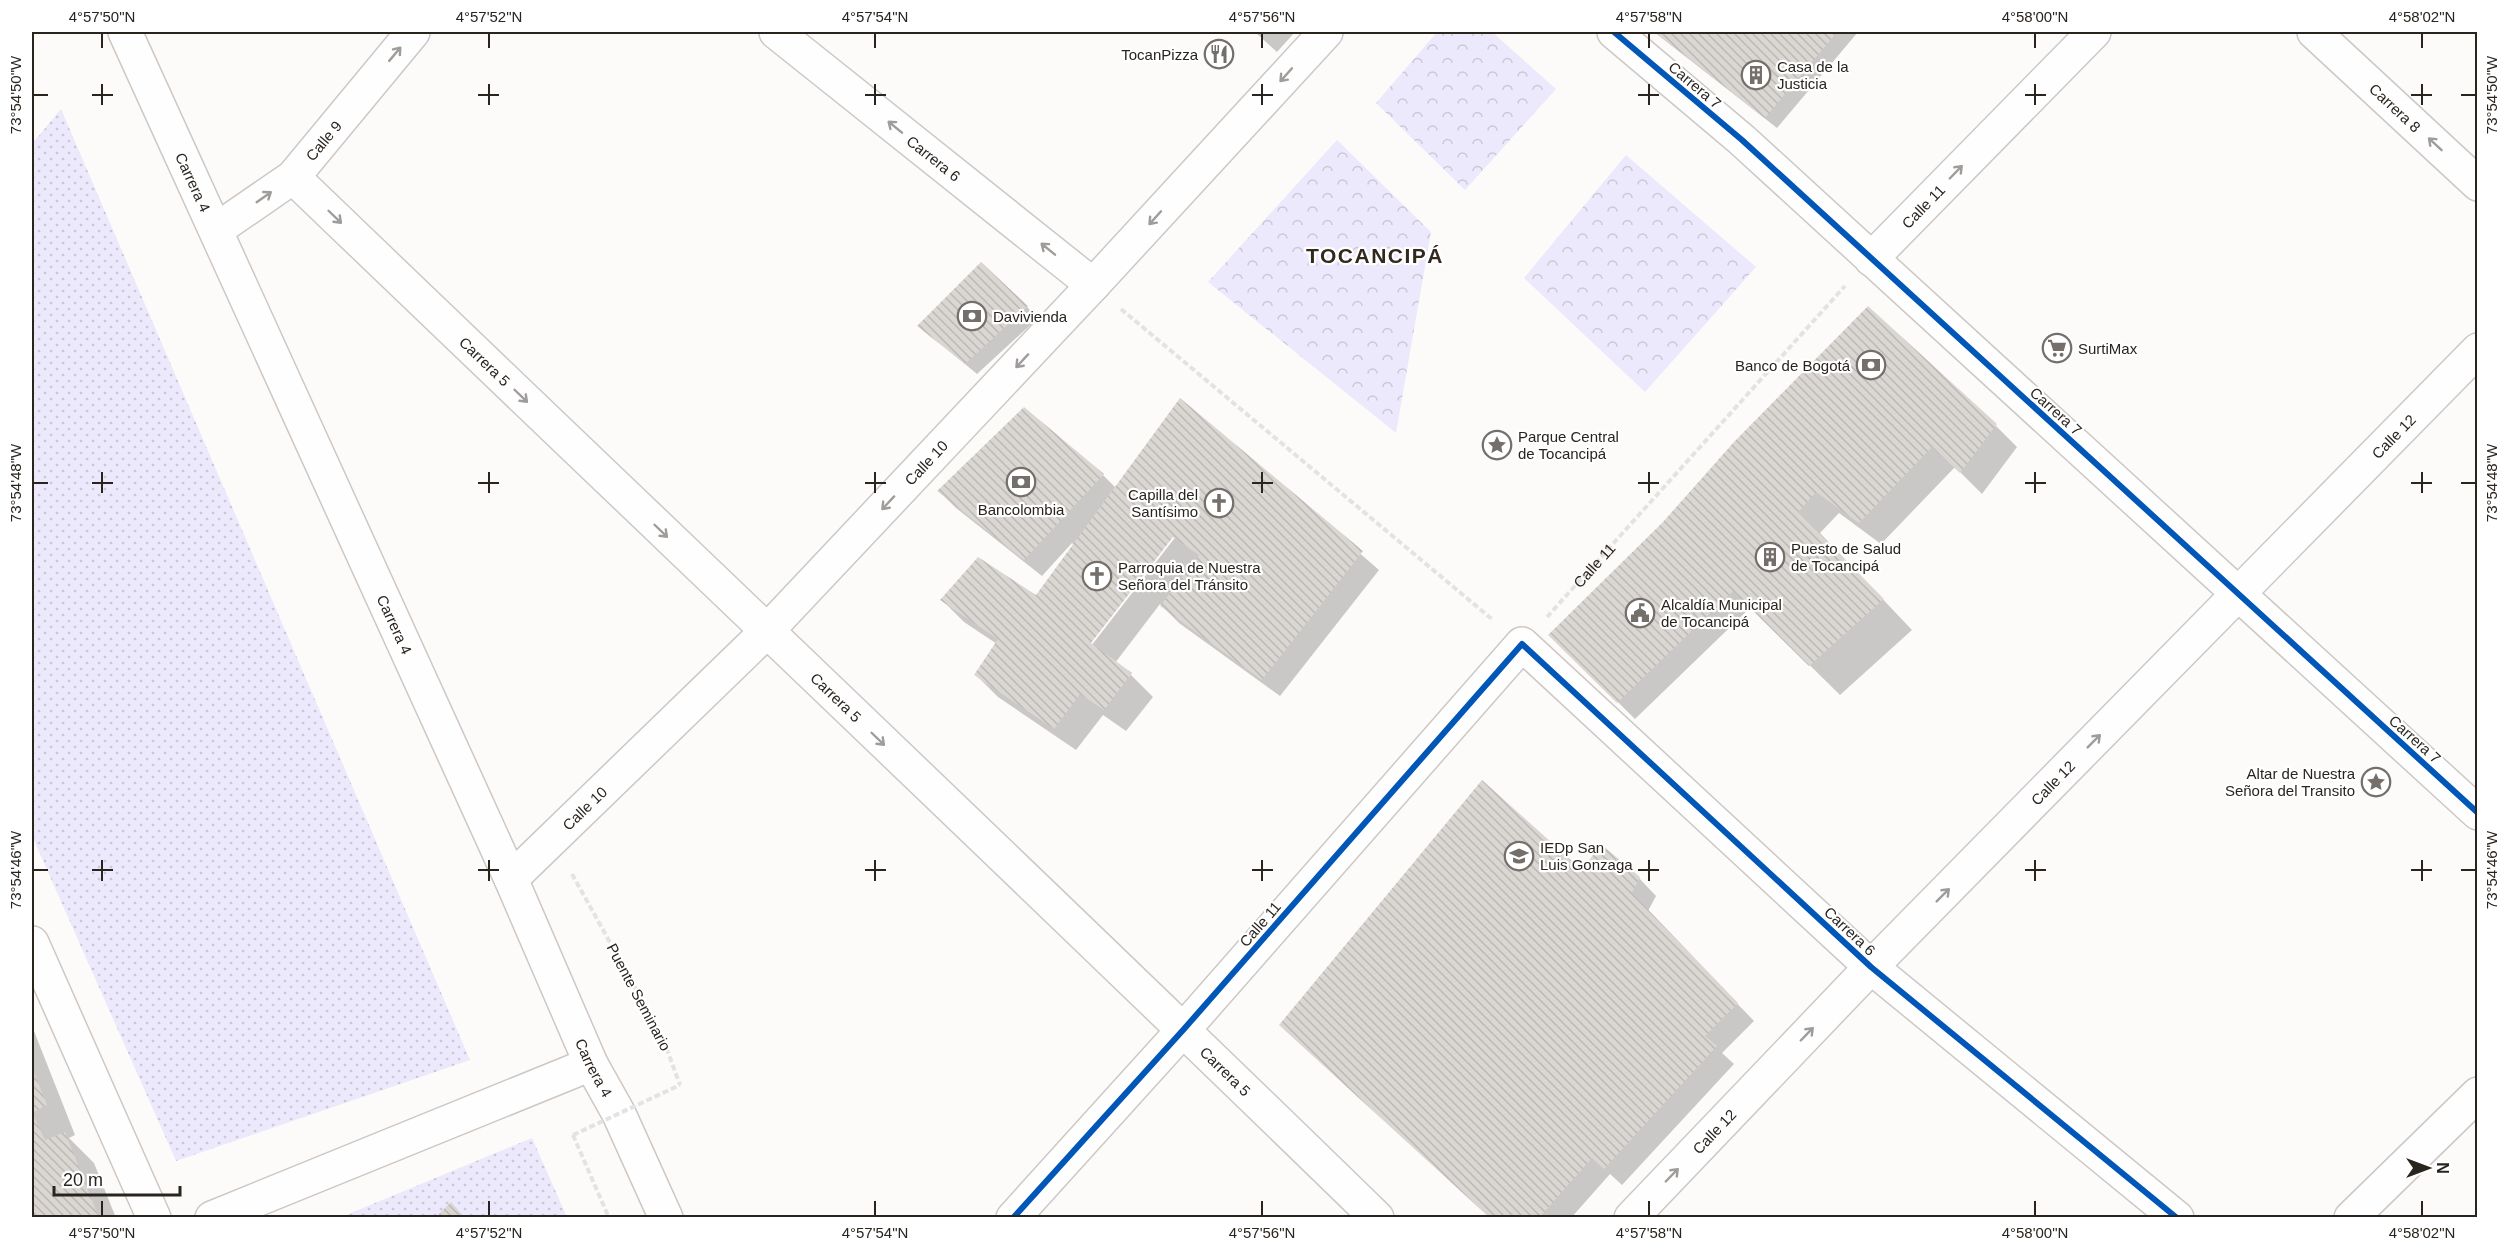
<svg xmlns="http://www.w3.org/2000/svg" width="2509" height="1249" font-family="Arial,sans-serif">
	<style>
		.grass { fill: url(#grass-dots) }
		.forest { fill: url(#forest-crowns) }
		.shadow { fill: #0003 }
		.building { fill: url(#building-back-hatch) }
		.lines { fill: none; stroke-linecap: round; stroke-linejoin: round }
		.street-casing { stroke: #ccc8c5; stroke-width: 36 }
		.secondary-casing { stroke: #ccc8c5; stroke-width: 36 }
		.path { stroke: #e4e3e3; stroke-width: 4; stroke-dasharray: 6 3; stroke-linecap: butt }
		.street { stroke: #fffefe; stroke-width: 33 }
		.secondary { stroke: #fffefe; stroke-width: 33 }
		.path-bridge { stroke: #e4e3e3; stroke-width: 4; stroke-dasharray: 6 3; stroke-linecap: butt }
		.cycleway-casing { stroke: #fff; stroke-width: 10 }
		.cycleway { stroke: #0057b8; stroke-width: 6 }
		.oneway { stroke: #9f9c9a }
		.ticks { fill: none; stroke: #2a241f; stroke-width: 2 }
		.labels { text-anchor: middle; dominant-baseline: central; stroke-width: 4.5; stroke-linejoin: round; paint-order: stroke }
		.poi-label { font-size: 15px; fill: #2a241f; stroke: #fff; text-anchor: start }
		.street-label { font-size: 15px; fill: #2a241f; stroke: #fff }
		.district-label { font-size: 21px; font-weight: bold; letter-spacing: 1.5px; fill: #33281d; stroke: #fff }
		.neatline { fill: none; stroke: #2a241f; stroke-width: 2 }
		.ticks-label { font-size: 15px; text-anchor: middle; fill: #2a241f }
	</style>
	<defs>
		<pattern id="grass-dots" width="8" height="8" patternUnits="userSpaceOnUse" patternTransform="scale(1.5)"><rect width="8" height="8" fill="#ebe9fb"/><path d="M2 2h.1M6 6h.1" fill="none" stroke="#cac8d7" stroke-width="1.8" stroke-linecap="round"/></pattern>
		<pattern id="forest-crowns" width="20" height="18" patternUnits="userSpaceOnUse" patternTransform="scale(1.5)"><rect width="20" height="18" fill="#ebe9fb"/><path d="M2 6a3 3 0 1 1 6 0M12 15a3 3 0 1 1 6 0" fill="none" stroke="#cac8d7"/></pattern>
		<pattern id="building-back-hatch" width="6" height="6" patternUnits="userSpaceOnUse" patternTransform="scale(1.5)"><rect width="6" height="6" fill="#dad7d3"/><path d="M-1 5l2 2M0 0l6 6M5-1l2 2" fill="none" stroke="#bbb8b5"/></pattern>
	</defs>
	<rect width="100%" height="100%" fill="#fdfbf9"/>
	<path class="grass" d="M61,109L470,1060L176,1161L32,836V144Z
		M532,1138L567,1217L339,1218Z"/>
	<path class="forest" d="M1437,32H1492L1556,89L1465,190L1376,103Z
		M1337,140L1431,232L1396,433L1208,282Z
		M1626,155L1756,267L1645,392L1524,278Z"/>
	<path class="shadow" d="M1255,32H1295L1277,52Z
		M1654,32H1858L1777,128Z
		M1027,307L1038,318L977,374L919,326Z
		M1995,425L2017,447L1982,494L1955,467L1881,544L1839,513L1820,533L1912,630L1840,695L1751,607L1635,719L1550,635L1664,523Z
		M1242,451L1379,570L1280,696L1179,623L1160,604L1115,663L1131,675L1153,697L1126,731L1103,715L1076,750L998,697L976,675L997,644L964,622L942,600L1036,597L1074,545L1072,543L1042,576L956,508L939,491L1103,475L1116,488L1085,648L1088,650Z
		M1582,872L1639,878L1656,896L1648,911L1754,1021L1722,1053L1734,1064L1622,1185L1610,1174L1571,1218H1490Z
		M32,1026L75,1135L69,1138L94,1163L116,1218H32Z"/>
	<path class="building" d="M1655,32H1837L1765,118Z
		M981,262L1028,306L965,364L917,326Z
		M1868,306L1997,424L1960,473L1932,447L1859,523L1816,492L1798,512L1884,599L1809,666L1733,591L1617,703L1548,635L1663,522L1734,442Z
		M1180,398L1363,551L1262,680L1160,606L1199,555L1173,537L1091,643L1132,673L1104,710L1080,694L1054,729L974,675L998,639L940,600L978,557L1036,595Z
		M1024,407L1104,474L1024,560L937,491Z
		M1482,780L1582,870L1601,844L1640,877L1632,893L1738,1003L1705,1036L1717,1046L1604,1169L1592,1158L1539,1218H1490L1279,1025Z
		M32,1068L47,1105L32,1113Z
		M32,1113L45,1140L65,1132L99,1218H32Z
		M451,1202L465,1218H435Z"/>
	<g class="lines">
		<g class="street-casing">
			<g id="street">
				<path id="s2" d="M776,32L1093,285"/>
				<path id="s3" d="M2314,32L2478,184"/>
				<path id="s4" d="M293,177C654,524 1018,868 1377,1218"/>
				<path id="s5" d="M216,230L293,177L413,32"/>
				<path id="s6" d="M1871,259L2094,32"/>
				<path id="s7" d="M511,879L766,632L1093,285L1326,32"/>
				<path d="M32,943L154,1218"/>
				<path d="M212,1218L591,1064"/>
				<path d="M1013,1218L1184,1029L1522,644L1871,967L2177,1218"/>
				<path id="s8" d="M1631,1218L1871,967L2478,350"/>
				<path d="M2351,1218L2478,1094"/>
			</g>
		</g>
		<g class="secondary-casing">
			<g id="secondary">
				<path id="s9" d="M125,32L511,879L591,1064L619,1114L666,1218"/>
				<path d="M1614,32L1742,140L2478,813"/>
			</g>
		</g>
		<g class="path">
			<path d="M1121,309L1493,620"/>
			<path id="s1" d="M1547,617L1845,286"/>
			<path d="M572,874L662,1036L680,1085"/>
			<path d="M573,1135L609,1218"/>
		</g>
		<use href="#street" class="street"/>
		<use href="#secondary" class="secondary"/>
		<path class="path-bridge" d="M573,1135L680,1085"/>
		<g class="cycleway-casing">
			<path id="cycleway" d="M1614,32L1742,140L2478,813
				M1013,1218L1184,1029L1522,644L1871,967L2177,1218"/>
		</g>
		<use href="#cycleway" class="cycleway"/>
	</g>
	<defs><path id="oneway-shaft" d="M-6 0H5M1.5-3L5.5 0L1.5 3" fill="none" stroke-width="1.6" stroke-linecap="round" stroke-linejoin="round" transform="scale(1.5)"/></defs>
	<g class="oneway">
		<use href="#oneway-shaft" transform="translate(395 54) rotate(-50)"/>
		<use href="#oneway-shaft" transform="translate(1286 75) rotate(132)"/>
		<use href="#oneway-shaft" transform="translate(895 127) rotate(-141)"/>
		<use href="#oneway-shaft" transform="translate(2435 144) rotate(-137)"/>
		<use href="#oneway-shaft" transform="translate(1956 172) rotate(-46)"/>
		<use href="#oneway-shaft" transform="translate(264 197) rotate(-35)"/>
		<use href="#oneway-shaft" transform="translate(335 217) rotate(44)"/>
		<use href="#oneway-shaft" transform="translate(1155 218) rotate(132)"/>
		<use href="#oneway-shaft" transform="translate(1048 249) rotate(-141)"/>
		<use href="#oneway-shaft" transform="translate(1022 361) rotate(133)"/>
		<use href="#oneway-shaft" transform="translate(521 396) rotate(44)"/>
		<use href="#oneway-shaft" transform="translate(888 503) rotate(133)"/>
		<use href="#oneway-shaft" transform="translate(661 531) rotate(44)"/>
		<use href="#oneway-shaft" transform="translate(878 739) rotate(44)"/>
		<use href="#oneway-shaft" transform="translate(2094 741) rotate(-45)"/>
		<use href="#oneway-shaft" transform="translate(1943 895) rotate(-45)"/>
		<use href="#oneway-shaft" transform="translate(1807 1034) rotate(-46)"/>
		<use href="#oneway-shaft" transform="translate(1672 1175) rotate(-46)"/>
	</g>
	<path class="ticks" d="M102,33V48M489,33V48M875,33V48M1262,33V48M1649,33V48M2035,33V48M2422,33V48M102,84V105M489,84V105M875,84V105M1262,84V105M1649,84V105M2035,84V105M2422,84V105M33,95H48M92,95H113M478,95H499M865,95H886M1252,95H1273M1638,95H1659M2025,95H2046M2411,95H2432M2461,95H2476M102,472V493M489,472V493M875,472V493M1262,472V493M1649,472V493M2035,472V493M2422,472V493M33,483H48M92,483H113M478,483H499M865,483H886M1252,483H1273M1638,483H1659M2025,483H2046M2411,483H2432M2461,483H2476M102,860V881M489,860V881M875,860V881M1262,860V881M1649,860V881M2035,860V881M2422,860V881M33,870H48M92,870H113M478,870H499M865,870H886M1252,870H1273M1638,870H1659M2025,870H2046M2411,870H2432M2461,870H2476M102,1201V1216M489,1201V1216M875,1201V1216M1262,1201V1216M1649,1201V1216M2035,1201V1216M2422,1201V1216"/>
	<defs>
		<g id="restaurant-ring" transform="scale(1.5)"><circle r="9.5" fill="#fff" stroke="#746f6b" stroke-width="1.5"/><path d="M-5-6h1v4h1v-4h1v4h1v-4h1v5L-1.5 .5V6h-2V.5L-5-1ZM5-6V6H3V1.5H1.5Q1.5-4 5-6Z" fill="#746f6b"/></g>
		<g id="building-ring" transform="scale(1.5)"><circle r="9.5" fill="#fff" stroke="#746f6b" stroke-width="1.5"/><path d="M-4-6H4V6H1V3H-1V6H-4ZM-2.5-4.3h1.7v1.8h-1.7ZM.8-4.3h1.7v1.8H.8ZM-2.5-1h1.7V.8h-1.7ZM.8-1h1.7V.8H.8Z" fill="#746f6b"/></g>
		<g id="bank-ring" transform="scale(1.5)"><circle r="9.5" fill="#fff" stroke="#746f6b" stroke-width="1.5"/><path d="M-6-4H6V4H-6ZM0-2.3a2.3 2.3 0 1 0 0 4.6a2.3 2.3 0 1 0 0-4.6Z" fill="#746f6b"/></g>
		<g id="supermarket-ring" transform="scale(1.5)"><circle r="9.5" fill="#fff" stroke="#746f6b" stroke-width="1.5"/><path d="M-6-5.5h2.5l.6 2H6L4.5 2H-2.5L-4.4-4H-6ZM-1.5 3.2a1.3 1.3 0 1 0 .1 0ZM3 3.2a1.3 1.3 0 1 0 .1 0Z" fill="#746f6b"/></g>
		<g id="sight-ring" transform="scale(1.5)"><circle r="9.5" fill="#fff" stroke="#746f6b" stroke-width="1.5"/><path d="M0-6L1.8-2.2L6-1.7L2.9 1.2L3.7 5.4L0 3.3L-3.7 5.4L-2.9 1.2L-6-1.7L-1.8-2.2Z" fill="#746f6b"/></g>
		<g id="church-ring" transform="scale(1.5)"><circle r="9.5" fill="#fff" stroke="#746f6b" stroke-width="1.5"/><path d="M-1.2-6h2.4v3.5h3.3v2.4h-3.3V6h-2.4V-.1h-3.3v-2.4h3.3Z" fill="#746f6b"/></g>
		<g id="civic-ring" transform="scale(1.5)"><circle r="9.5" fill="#fff" stroke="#746f6b" stroke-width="1.5"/><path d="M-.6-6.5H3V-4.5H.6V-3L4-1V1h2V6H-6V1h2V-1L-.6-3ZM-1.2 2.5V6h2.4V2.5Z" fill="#746f6b"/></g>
		<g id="school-ring" transform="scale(1.5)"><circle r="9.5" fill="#fff" stroke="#746f6b" stroke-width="1.5"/><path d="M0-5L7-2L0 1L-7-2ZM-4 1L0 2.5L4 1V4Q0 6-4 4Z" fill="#746f6b"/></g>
	</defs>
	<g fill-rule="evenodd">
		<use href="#restaurant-ring" x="1219" y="54"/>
		<use href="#building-ring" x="1756" y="75"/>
		<use href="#bank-ring" x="972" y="316"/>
		<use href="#supermarket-ring" x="2057" y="348"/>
		<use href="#bank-ring" x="1871" y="365"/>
		<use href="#sight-ring" x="1497" y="445"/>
		<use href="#bank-ring" x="1021" y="482"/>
		<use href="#church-ring" x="1219" y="503"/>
		<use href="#building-ring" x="1770" y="557"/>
		<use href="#church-ring" x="1097" y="576"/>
		<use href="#civic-ring" x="1640" y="613"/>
		<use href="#sight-ring" x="2376" y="782"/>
		<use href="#school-ring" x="1519" y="856"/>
	</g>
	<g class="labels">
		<g class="poi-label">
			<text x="1198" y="54" text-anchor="end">TocanPizza</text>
			<text x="1777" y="66">Casa de la<tspan x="1777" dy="17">Justicia</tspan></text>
			<text x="993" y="316">Davivienda</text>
			<text x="2078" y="348">SurtiMax</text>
			<text x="1850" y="365" text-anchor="end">Banco de Bogotá</text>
			<text x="1518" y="436">Parque Central<tspan x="1518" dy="17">de Tocancipá</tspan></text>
			<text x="1198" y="494" text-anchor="end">Capilla del<tspan x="1198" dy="17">Santísimo</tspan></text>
			<text x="1021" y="509" text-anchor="middle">Bancolombia</text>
			<text x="1791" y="548">Puesto de Salud<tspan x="1791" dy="17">de Tocancipá</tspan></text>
			<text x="1118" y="567">Parroquia de Nuestra<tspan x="1118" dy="17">Señora del Tránsito</tspan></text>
			<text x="1661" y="604">Alcaldía Municipal<tspan x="1661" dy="17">de Tocancipá</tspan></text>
			<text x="2355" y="773" text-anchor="end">Altar de Nuestra<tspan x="2355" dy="17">Señora del Transito</tspan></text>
			<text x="1540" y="847">IEDp San<tspan x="1540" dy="17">Luis Gonzaga</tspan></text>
		</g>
		<g class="street-label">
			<text transform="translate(1695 85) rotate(40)">Carrera 7</text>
			<text stroke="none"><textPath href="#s3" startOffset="111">Carrera 8</textPath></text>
			<text stroke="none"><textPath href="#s5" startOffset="141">Calle 9</textPath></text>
			<text stroke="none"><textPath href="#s2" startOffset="202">Carrera 6</textPath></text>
			<text stroke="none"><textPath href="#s9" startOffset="165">Carrera 4</textPath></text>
			<text stroke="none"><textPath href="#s6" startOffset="74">Calle 11</textPath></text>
			<text stroke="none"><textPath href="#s4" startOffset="266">Carrera 5</textPath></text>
			<text transform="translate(2056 411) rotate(42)">Carrera 7</text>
			<text stroke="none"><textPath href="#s8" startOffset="1092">Calle 12</textPath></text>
			<text stroke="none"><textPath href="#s7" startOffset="588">Calle 10</textPath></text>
			<text stroke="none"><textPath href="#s1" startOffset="70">Calle 11</textPath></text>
			<text stroke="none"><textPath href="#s9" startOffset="651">Carrera 4</textPath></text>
			<text stroke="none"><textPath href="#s4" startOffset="752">Carrera 5</textPath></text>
			<text transform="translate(2415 739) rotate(42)">Carrera 7</text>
			<text stroke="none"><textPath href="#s8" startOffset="606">Calle 12</textPath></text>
			<text stroke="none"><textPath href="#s7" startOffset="102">Calle 10</textPath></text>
			<text transform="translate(1260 924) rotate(-49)">Calle 11</text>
			<text transform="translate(1850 931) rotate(43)">Carrera 6</text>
			<text transform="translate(639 997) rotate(62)">Puente Seminario</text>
			<text stroke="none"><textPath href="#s9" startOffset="1137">Carrera 4</textPath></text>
			<text stroke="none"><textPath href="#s4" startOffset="1292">Carrera 5</textPath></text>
			<text stroke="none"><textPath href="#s8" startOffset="120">Calle 12</textPath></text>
		</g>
		<g class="district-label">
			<text x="1375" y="255">TOCANCIPÁ</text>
		</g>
	</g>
	<rect width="2509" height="1249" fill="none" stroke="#ffffff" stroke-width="66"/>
	<g transform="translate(2428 1168) rotate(90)" stroke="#ffffff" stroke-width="4.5" paint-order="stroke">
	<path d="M0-4.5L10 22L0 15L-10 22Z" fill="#2a241f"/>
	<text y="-9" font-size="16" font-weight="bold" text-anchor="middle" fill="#2a241f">N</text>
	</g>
	<path d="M54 1186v9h126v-9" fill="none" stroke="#2a241f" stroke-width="3"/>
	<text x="63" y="1186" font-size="18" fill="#2a241f" stroke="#ffffff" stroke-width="4.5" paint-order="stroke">20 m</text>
	<rect x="33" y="33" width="2443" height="1183" class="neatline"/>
	<g class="ticks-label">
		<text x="102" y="22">4°57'50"N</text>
		<text x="489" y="22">4°57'52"N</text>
		<text x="875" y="22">4°57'54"N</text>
		<text x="1262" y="22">4°57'56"N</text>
		<text x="1649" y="22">4°57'58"N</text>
		<text x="2035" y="22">4°58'00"N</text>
		<text x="2422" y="22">4°58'02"N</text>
		<text transform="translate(2492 95) rotate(-90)" y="5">73°54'50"W</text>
		<text transform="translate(16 95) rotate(-90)" y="5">73°54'50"W</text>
		<text transform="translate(2492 483) rotate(-90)" y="5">73°54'48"W</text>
		<text transform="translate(16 483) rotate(-90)" y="5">73°54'48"W</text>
		<text transform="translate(2492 870) rotate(-90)" y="5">73°54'46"W</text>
		<text transform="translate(16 870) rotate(-90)" y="5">73°54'46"W</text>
		<text x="102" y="1238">4°57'50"N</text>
		<text x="489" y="1238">4°57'52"N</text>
		<text x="875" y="1238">4°57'54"N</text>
		<text x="1262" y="1238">4°57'56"N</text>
		<text x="1649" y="1238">4°57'58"N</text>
		<text x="2035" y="1238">4°58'00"N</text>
		<text x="2422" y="1238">4°58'02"N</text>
	</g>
</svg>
